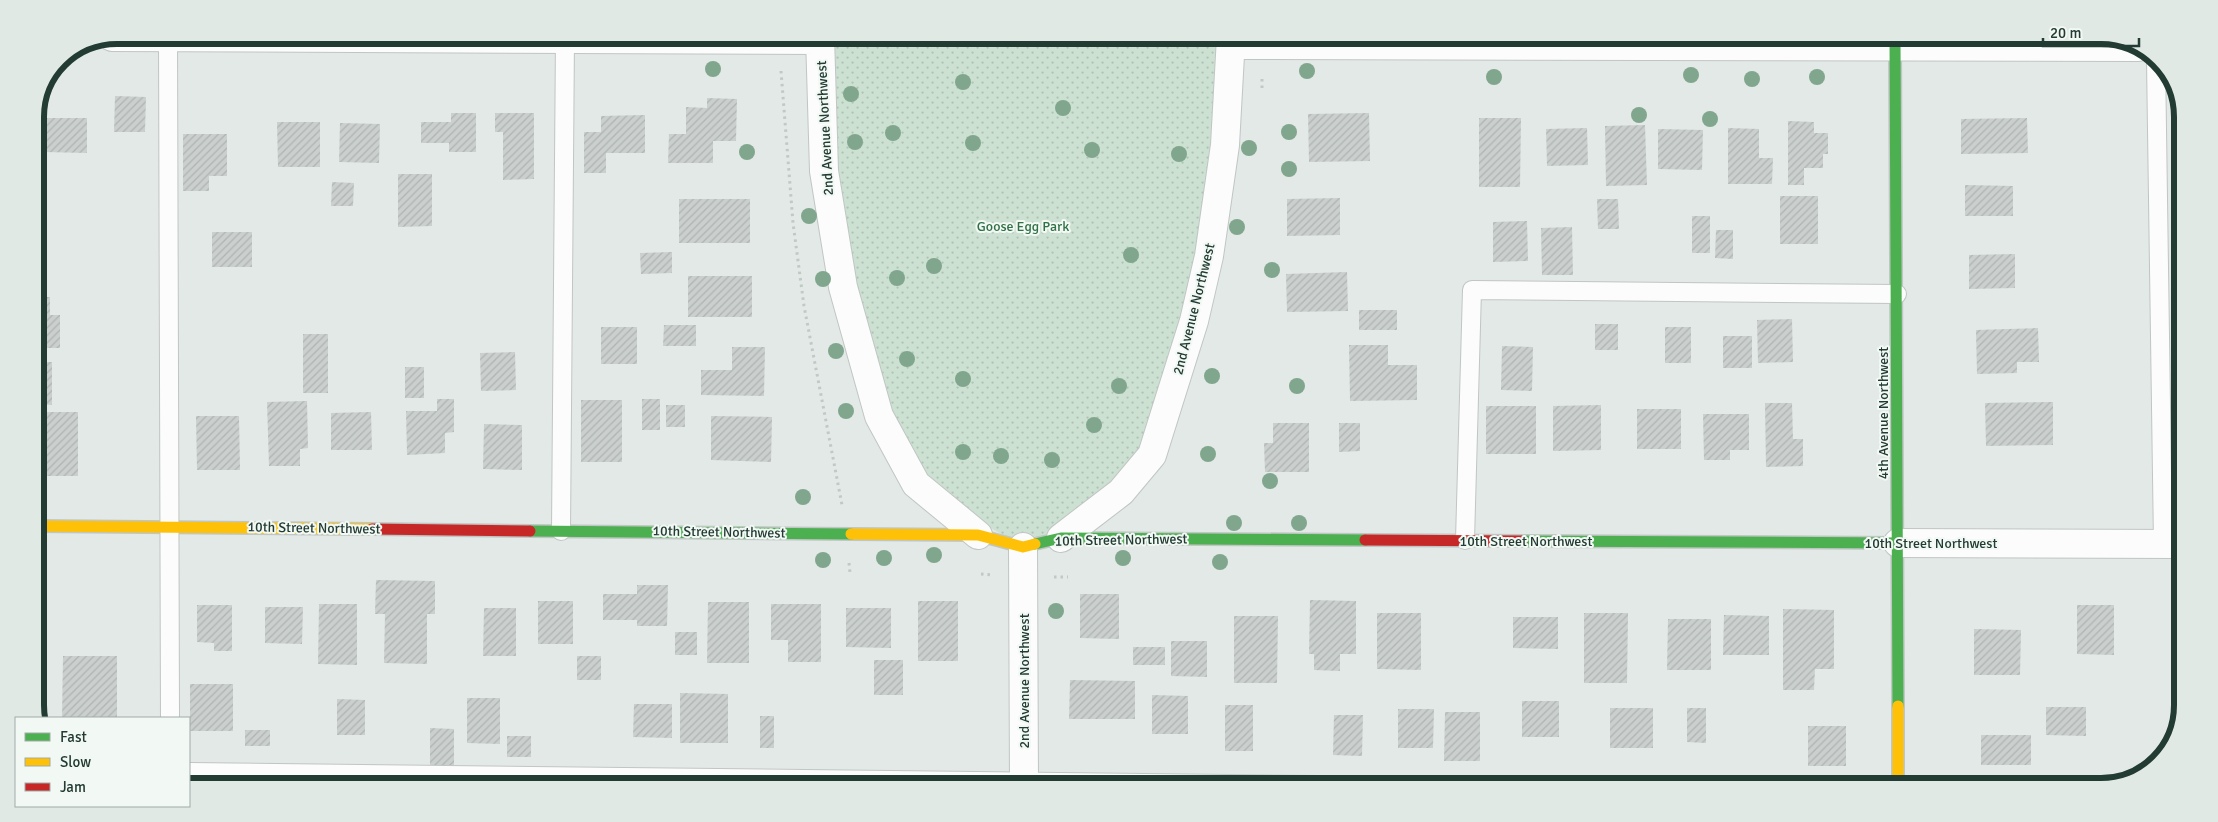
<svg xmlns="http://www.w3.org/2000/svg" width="2218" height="822" font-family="Signika,sans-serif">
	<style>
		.park { fill: url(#park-dots) }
		.building { fill: url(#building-hatch) }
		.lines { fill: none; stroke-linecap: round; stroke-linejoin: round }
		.lane-casing { stroke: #c0c6c3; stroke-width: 20 }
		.street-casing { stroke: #c0c6c3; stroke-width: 30 }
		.fast-casing { stroke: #bfc6c3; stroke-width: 14 }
		.slow-casing { stroke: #bfc6c3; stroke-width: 14 }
		.jam-casing { stroke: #bfc6c3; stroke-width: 14 }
		.path { stroke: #c0c9c4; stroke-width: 3; stroke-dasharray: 2.5 4; stroke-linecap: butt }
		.lane { stroke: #fbfcfb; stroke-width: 18 }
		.street { stroke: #fbfcfb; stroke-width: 28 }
		.fast { stroke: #4caf50; stroke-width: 11 }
		.slow { stroke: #ffc107; stroke-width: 11 }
		.jam { stroke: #c62828; stroke-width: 11 }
		.tree { fill: #80a68d }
		.labels { text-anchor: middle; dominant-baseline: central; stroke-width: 4; stroke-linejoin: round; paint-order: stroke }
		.street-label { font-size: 14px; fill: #223b33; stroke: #f2f8f4 }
		.park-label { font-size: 14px; fill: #2f7045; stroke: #f2f8f4 }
		.rim { fill: none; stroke: #223b33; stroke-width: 6 }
	</style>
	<defs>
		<pattern id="park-dots" width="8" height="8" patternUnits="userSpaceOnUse" patternTransform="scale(1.25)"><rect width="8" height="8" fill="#cde1d3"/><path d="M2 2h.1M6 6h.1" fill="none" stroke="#b0c2b6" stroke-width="1.8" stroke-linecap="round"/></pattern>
		<pattern id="building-hatch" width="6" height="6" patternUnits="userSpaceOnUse" patternTransform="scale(1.25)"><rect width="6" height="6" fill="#cbd0ce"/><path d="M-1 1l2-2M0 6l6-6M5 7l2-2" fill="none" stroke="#aeb4b1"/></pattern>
	</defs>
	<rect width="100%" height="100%" fill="#e3e9e6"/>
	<path class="park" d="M820,37H1231L1225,145L1170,399L1121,492L1023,547L916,484L843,287Z"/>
	<path class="building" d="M115,96L146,97L145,132H114Z
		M707,98L737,99L736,141H713V163H668L669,134H686V107L707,108Z
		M451,113H476V152H449V143H421V122H451Z
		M495,113H534V179L503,180V132H495Z
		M1369,113L1370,161L1309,162L1308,114Z
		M645,115V153H606V173H584V132H601V116Z
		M35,118H87V153L44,152V216H35Z
		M1479,118H1521L1520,187H1479Z
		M2027,118L2028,153L1961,154V119Z
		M1788,121L1814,122V133H1828V154H1823V168H1804V185H1788Z
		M277,122H320V167H278Z
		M340,123L380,124L379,163L339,162Z
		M1645,125L1647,185L1606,186L1605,126Z
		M1587,128L1588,165L1547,166L1546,129Z
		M1728,128L1759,129V158H1773L1772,184H1728Z
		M1658,129L1703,130L1702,170L1658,169Z
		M183,134H227V176H209V191H183Z
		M398,174H432V226L398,227Z
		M332,182L354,183L353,206H331Z
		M1965,185L2013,186V216H1965Z
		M1780,196H1818V244H1780Z
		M1340,198V235L1287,236V199Z
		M679,199H750V243H679Z
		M1597,199H1618L1619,229H1598Z
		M1692,216H1710V253H1692Z
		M1527,221L1528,261L1493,262V222Z
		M2179,225H2182V262H2179Z
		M1572,227L1573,275H1542L1541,228Z
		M1716,230H1733V259L1715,258Z
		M212,232H252V267H212Z
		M672,252V273L641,274L640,253Z
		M2015,254V288L1969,289V255Z
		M1347,272L1348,311L1287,312L1286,274Z
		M688,276H752V317H688Z
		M35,297H50V315H60V348H35Z
		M1359,310H1397V330H1359Z
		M1792,319L1793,362L1758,363L1757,320Z
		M1595,324H1618V350H1595Z
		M664,325H696V346H663Z
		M601,327H637V364H601Z
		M1665,327H1691V363H1665Z
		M2038,328L2039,362H2017V373L1977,374L1976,330Z
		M303,334H328V393H303Z
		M1723,336H1752V368H1723Z
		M1349,345H1388V365H1417V400L1350,401Z
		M1502,346L1533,347L1532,391L1501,390Z
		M732,347H765L764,396L701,395V370H732Z
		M515,352L516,390L481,391L480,353Z
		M35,362H52V405L35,404Z
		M405,367H424V398H405Z
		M2174,382H2181V413H2174Z
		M437,399H454V432L445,433V453L407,455L406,411H437Z
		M642,399H660V430H642Z
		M581,400H622V462H581Z
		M307,401L308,448L300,449V466H269L267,402Z
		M2053,402V445L1986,446L1985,403Z
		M1765,403H1792L1793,439H1803V466L1766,467Z
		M666,405H685V427H666Z
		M1601,405V450L1553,451V406Z
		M1486,406H1536V454H1486Z
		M1637,409H1681V449H1637Z
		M35,412H78V476H35Z
		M371,412L372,450H331V413Z
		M1703,414H1749V450H1730V460H1704Z
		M196,416H239L240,470H197Z
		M711,416L772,417L771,462L711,460Z
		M1273,423H1309V472H1265L1264,443H1273Z
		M1339,423H1360V451L1339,452Z
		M484,424L522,425V470L483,469Z
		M376,580L435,581V614H427V664L384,663L385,614H375Z
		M637,585H668L667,626H637V620H603V594H637Z
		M1080,594H1119V639L1080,638Z
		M1310,600L1356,601V654H1340V671L1314,670V654H1309Z
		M538,601H573V644H538Z
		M918,601H958V661H918Z
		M708,602H749V663H707Z
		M319,604H357V665L318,664Z
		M771,604H821V662H788V640H771Z
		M197,605H232V651H214V643L197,642Z
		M2077,605H2114V655L2077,654Z
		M265,607H303L302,644L265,643Z
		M484,608H516V656H483Z
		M846,608H891V648L846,647Z
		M1783,609L1834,610V669H1815L1814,690H1783Z
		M1377,613H1421V670L1377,669Z
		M1584,613H1628L1627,683H1584Z
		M1724,615L1769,616V655H1723Z
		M1234,616H1278L1277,683H1234Z
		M1513,617H1558V649L1513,648Z
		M1668,619H1711V670H1667Z
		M1974,629L2021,630L2020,675H1974Z
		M675,632H697V655H675Z
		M1171,641H1207V677L1171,676Z
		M1133,647H1165V665H1133Z
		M35,651H47V692H35Z
		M63,656H117V718H62Z
		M577,656H601V680H577Z
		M874,660H903V695H874Z
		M1070,680L1135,681V719H1069Z
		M190,684H233V731H190Z
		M680,693L728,694V743H680Z
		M1152,695L1188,696V734H1152Z
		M467,698H500V744L467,743Z
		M337,699L365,700V735H337Z
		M1522,701H1559V737H1522Z
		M634,704H672V738L633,737Z
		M1225,705H1253V751H1225Z
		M2046,707H2086V736L2046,735Z
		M1610,708H1653V748H1610Z
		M1687,708H1706V743L1687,742Z
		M1398,709H1434L1433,748H1398Z
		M1445,712H1480V761H1444Z
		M1334,715H1363L1362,756L1333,755Z
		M760,716H774V748H760Z
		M1808,726H1846V766H1808Z
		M430,728L454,729V765H430Z
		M245,730H270V746H245Z
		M1981,735H2031V765H1981Z
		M507,736H531V757H507Z"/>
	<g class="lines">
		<g class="lane-casing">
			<path id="lane" d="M168,35L170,718
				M2156,60L2163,544
				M561,531L565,38
				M1465,540L1472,290L1897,294
				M189,772L1319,785"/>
		</g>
		<g class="street-casing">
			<path id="street" d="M820,36L824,171L843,287L879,416L916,484L978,535
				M112,37L820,40
				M1231,45L2138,47
				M1061,538L1121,492L1152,455L1194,321L1209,256L1225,145L1231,37
				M1898,543L2180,544
				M1023,547L1024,785"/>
		</g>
		<g class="fast-casing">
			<path id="fast" d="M1895,39L1898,706
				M530,531L851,534
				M1522,541L1898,543
				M1035,544L1061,538L1365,540"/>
		</g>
		<g class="slow-casing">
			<path id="slow" d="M35,526L372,529
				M851,534L978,535L1023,547L1035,544
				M1898,706V787"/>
		</g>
		<g class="jam-casing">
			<path id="jam" d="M372,529L530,531
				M1365,540L1522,541"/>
		</g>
		<path class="path" d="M849,41L1201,45
			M781,71L793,223L804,306L842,505
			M1262,88V76
			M849,563L850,573
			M981,574L992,575
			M1054,577H1068"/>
		<use href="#lane" class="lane"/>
		<use href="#street" class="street"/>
		<use href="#fast" class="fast"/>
		<use href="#slow" class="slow"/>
		<use href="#jam" class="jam"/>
	</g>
	<g class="tree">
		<circle cx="713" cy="69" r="8"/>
		<circle cx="1307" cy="71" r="8"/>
		<circle cx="1691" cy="75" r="8"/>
		<circle cx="1494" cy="77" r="8"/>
		<circle cx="1817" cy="77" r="8"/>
		<circle cx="1752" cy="79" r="8"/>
		<circle cx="963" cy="82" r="8"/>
		<circle cx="851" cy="94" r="8"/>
		<circle cx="1063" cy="108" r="8"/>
		<circle cx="1639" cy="115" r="8"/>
		<circle cx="1710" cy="119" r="8"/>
		<circle cx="1289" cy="132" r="8"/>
		<circle cx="893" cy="133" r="8"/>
		<circle cx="855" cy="142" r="8"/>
		<circle cx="973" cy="143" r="8"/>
		<circle cx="1249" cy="148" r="8"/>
		<circle cx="1092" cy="150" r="8"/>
		<circle cx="747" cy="152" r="8"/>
		<circle cx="1179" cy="154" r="8"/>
		<circle cx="1289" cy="169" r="8"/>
		<circle cx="809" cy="216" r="8"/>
		<circle cx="1237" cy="227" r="8"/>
		<circle cx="1131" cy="255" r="8"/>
		<circle cx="934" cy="266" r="8"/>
		<circle cx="1272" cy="270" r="8"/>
		<circle cx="897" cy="278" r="8"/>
		<circle cx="823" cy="279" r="8"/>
		<circle cx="836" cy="351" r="8"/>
		<circle cx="907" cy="359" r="8"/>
		<circle cx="1212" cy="376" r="8"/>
		<circle cx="963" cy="379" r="8"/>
		<circle cx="1119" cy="386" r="8"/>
		<circle cx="1297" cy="386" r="8"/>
		<circle cx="846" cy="411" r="8"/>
		<circle cx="1094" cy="425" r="8"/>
		<circle cx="963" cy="452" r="8"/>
		<circle cx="1208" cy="454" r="8"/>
		<circle cx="1001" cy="456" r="8"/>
		<circle cx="1052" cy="460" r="8"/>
		<circle cx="1270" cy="481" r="8"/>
		<circle cx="803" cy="497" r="8"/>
		<circle cx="1234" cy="523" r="8"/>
		<circle cx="1299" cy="523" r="8"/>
		<circle cx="934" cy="555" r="8"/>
		<circle cx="884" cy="558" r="8"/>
		<circle cx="1123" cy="558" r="8"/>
		<circle cx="823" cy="560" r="8"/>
		<circle cx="1220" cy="562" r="8"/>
		<circle cx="1056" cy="611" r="8"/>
	</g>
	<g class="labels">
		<g class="street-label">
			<text transform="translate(825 128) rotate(-93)">2nd Avenue Northwest</text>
			<text transform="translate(1194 309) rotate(-76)">2nd Avenue Northwest</text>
			<text transform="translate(1883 413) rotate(-90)">4th Avenue Northwest</text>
			<text transform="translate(314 528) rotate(1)">10th Street Northwest</text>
			<text transform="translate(719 532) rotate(1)">10th Street Northwest</text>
			<text transform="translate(1121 540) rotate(-1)">10th Street Northwest</text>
			<text x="1526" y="541">10th Street Northwest</text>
			<text x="1931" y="543">10th Street Northwest</text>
			<text transform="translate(1024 681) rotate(-90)">2nd Avenue Northwest</text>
		</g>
		<g class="park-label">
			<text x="1023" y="226">Goose Egg Park</text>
		</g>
	</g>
	<path d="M0 0H2218V822H0ZM117 44H2101A73 73 0 0 1 2174 117V705A73 73 0 0 1 2101 778H117A73 73 0 0 1 44 705V117A73 73 0 0 1 117 44Z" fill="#e1e9e5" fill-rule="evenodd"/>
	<path class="rim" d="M117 44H2101A73 73 0 0 1 2174 117V705A73 73 0 0 1 2101 778H117A73 73 0 0 1 44 705V117A73 73 0 0 1 117 44Z"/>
	<rect x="15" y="717" width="175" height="90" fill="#f2f8f4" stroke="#9faca7"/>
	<rect x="25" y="733" width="25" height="8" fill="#4caf50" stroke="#9faca7"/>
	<text x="60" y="742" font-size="15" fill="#223b33">Fast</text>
	<rect x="25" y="758" width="25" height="8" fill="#ffc107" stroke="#9faca7"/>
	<text x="60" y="767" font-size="15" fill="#223b33">Slow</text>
	<rect x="25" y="783" width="25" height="8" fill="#c62828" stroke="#9faca7"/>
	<text x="60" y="792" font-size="15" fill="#223b33">Jam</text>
	<path d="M2043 38v8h96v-8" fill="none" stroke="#223b33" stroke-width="2.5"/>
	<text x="2050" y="38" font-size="15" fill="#223b33" stroke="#f2f8f4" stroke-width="4" paint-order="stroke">20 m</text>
</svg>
